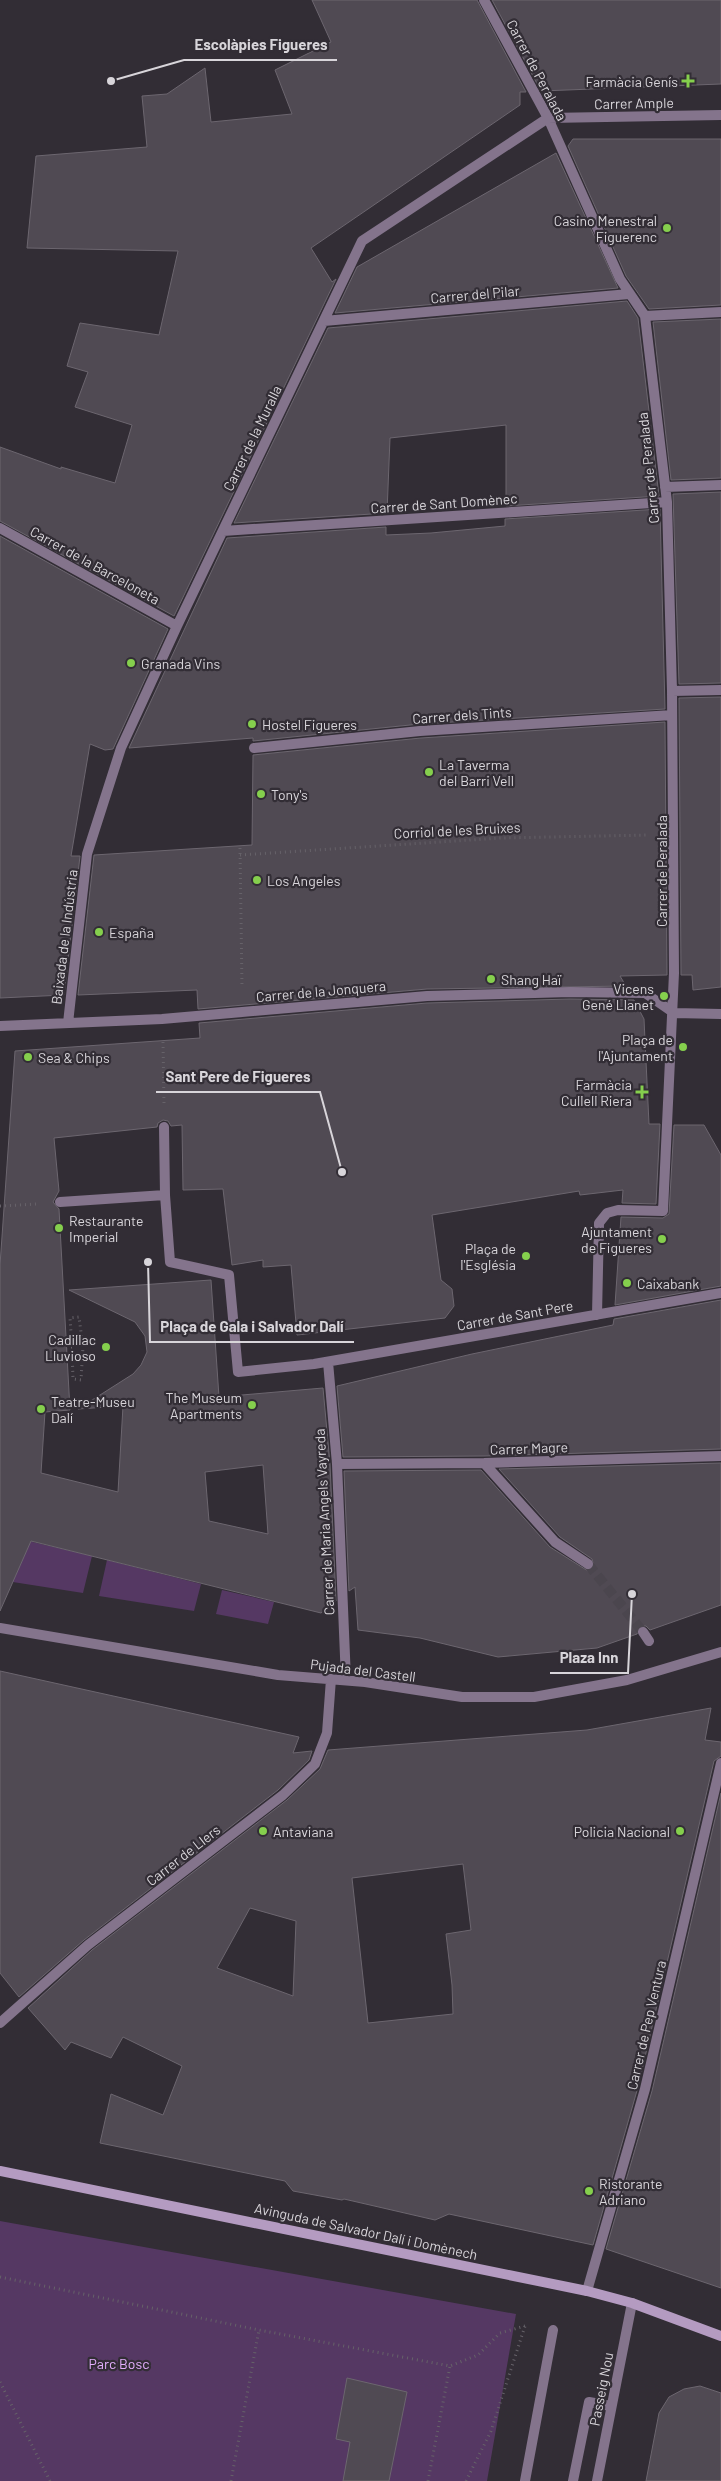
<svg xmlns="http://www.w3.org/2000/svg" width="721" height="2481" font-family="Barlow,sans-serif">
	<style>
		.green { fill: #553863 }
		.building { fill: #504a53; stroke: #6c666f; fill-rule: evenodd }
		.lines { fill: none; stroke-linecap: round; stroke-linejoin: round }
		.street-tunnel { stroke: #4b464e; stroke-width: 10; stroke-dasharray: 10 5; stroke-linecap: butt }
		.path { stroke: #666269; stroke-width: 3; stroke-dasharray: 1 4; stroke-linecap: butt }
		.lane { stroke: #84748c; stroke-width: 10 }
		.street { stroke: #84748c; stroke-width: 10 }
		.secondary { stroke: #b49bc1; stroke-width: 10 }
		.poi-dot { fill: #85cf4d; stroke: #322d35; stroke-width: 2 }
		.labels { text-anchor: middle; dominant-baseline: central; stroke-width: 4.5; stroke-linejoin: round; paint-order: stroke }
		.street-label { font-size: 14px; fill: #d8d5da; stroke: #322d35 }
		.poi-label { font-size: 14px; fill: #d8d5da; stroke: #322d35; text-anchor: start }
		.park-label { font-size: 14px; fill: #e4affe; stroke: #322d35 }
		.leader { fill: none; stroke: #d8d5da; stroke-width: 2 }
		.callout-dot { fill: #d8d5da; stroke: #322d35; stroke-width: 2 }
		.callout-label { font-size: 15px; text-anchor: middle; font-weight: bold; fill: #d8d5da; stroke: #322d35; stroke-width: 4.5; stroke-linejoin: round; paint-order: stroke }
	</style>
	<rect width="100%" height="100%" fill="#322d35"/>
	<path class="green" d="M24,1540L92,1556L83,1593L0,1580C18,1569 26,1562 24,1540Z
		M107,1560L201,1584L194,1611L99,1596Z
		M222,1590L274,1602L268,1624L216,1614Z
		M0,2221L516,2314L487,2481H0Z"/>
	<path class="building" d="M312,0H477L526,92H520V105L311,248L332,282L336,279L174,616L0,521V447L61,469V467L115,483L132,425L75,407L88,372L67,366L80,323L159,335L178,251L27,248L36,156L147,147L142,96L167,94L205,68L211,122L292,114L275,70L331,42Z
		M492,0H721V84L541,91Z
		M573,139H721V305L649,309L626,276L568,146Z
		M556,153L618,288L335,313L357,267Z
		M627,301L638,318L659,496L506,506V425L390,438L387,513L234,523L328,328Z
		M721,319V478L671,480L653,322Z
		M721,492V683L679,684L673,494Z
		M660,509L665,709L420,724L253,741V738L129,748L227,538L386,527V535L431,533L505,526V519Z
		M0,536L168,629L113,749L105,750L90,744L71,856H80L64,995L0,998Z
		M721,697V987L693,990L692,975H681L679,698Z
		M665,722L667,975L620,976L626,986L427,989L198,1009L197,990L78,995L94,855L252,845L253,755L421,738Z
		M570,999L634,1000L644,1019L649,1124H660L656,1204L622,1203L623,1190L580,1195L579,1191L432,1215L441,1280L452,1289L454,1306L445,1318L297,1335L291,1265L263,1267V1260L232,1265L223,1189L183,1190L182,1125L171,1126L168,1121L163,1120L158,1123L157,1127L54,1138L59,1191L53,1202L59,1209L70,1410L45,1412L41,1473L118,1492L123,1406L78,1409L133,1374L141,1365L147,1352L145,1336L135,1322L69,1290L211,1280L219,1397L323,1388L330,1464L336,1601L321,1613L31,1541L0,1611V1265L15,1051L200,1038L199,1023L427,1003ZM263,1465L268,1534L209,1521L205,1472Z
		M674,1125H704L721,1155V1286L615,1305L621,1217L663,1218L669,1214Z
		M721,1300V1449L484,1456L343,1457L337,1386L472,1354L613,1325L614,1319Z
		M721,1463V1605L650,1630L646,1626H640L637,1634L597,1648L498,1657L420,1638L358,1630L355,1587L349,1591L344,1471L481,1470L550,1547L588,1571L594,1567L592,1559L560,1537L499,1469Z
		M0,1671L299,1737L293,1753L312,1751L309,1760L278,1790L84,1940L19,1997L0,1973Z
		M711,1708L705,1740L721,1742V1756L714,1761L638,2087L593,2245L449,2214L435,2220L344,2199L342,2200L293,2191L285,2181L100,2143L111,2094L163,2115L182,2066L123,2037L111,2058L71,2042L65,2050L28,2008L92,1950L287,1800L320,1769L328,1750L587,1730ZM463,1864L471,1930L446,1934L452,1985L453,2014L368,2023L352,1878ZM250,1908L296,1921L293,1996L217,1968Z
		M721,1793V2288L606,2249L652,2091Z
		M347,2378L407,2392L389,2481H343L350,2442L336,2439Z
		M700,2386L721,2393V2481H646L659,2413L669,2397L684,2389Z"/>
	<g class="lines">
		<path class="street-tunnel" d="M588,1564L643,1632"/>
		<path class="path" d="M240,848L242,987
			M240,855L501,838L649,835
			M163,1042L164,1105
			M0,1206L37,1204
			M66,1348L72,1347L73,1379L81,1380L83,1347L79,1317L70,1318L72,1347
			M0,2277L259,2330L450,2366L478,2355L500,2333L525,2326
			M0,2382L50,2481
			M231,2481L259,2330
			M428,2481L450,2366
			M466,2481L491,2431L525,2326"/>
		<path class="lane" d="M573,2481L589,2402L611,2406"/>
		<path class="street" d="M484,0L548,118L620,279L645,316L667,502L672,691L674,973L663,1211L618,1210L607,1213L599,1223L597,1315
			M548,118L721,115
			M645,316L721,312
			M324,321L629,294
			M665,487L721,485
			M0,528L177,626
			M223,531L667,502
			M672,691L721,690
			M254,748L420,731L672,715
			M68,1023L87,854L121,748L177,626L362,241L548,118
			M0,1026L162,1019L427,996L570,992L645,993L674,1013L721,1014
			M164,1127L165,1195
			M60,1202L165,1195L170,1262L229,1275L238,1372L314,1364L721,1293
			M328,1362L337,1464L346,1680
			M484,1463L555,1542L588,1564
			M337,1464L484,1463L721,1456
			M0,1628L278,1675L365,1682L462,1697H534L627,1680L721,1652
			M643,1632L649,1641
			M0,2023L88,1945L283,1795L315,1764L327,1733L331,1679
			M587,2291L645,2089L721,1763
			M525,2481L553,2330
			M597,2481L632,2303"/>
		<path class="secondary" d="M0,2171L587,2291L632,2303L721,2336"/>
	</g>
	<g class="poi-dot">
		<path d="M685.5 73.5h5v5h5v5h-5v5h-5v-5h-5v-5h5z"/>
		<circle cx="667" cy="228" r="5"/>
		<circle cx="131" cy="663" r="5"/>
		<circle cx="252" cy="724" r="5"/>
		<circle cx="429" cy="772" r="5"/>
		<circle cx="261" cy="794" r="5"/>
		<circle cx="257" cy="880" r="5"/>
		<circle cx="99" cy="932" r="5"/>
		<circle cx="491" cy="979" r="5"/>
		<circle cx="664" cy="996" r="5"/>
		<circle cx="683" cy="1047" r="5"/>
		<circle cx="28" cy="1057" r="5"/>
		<path d="M639.5 1084.5h5v5h5v5h-5v5h-5v-5h-5v-5h5z"/>
		<circle cx="59" cy="1228" r="5"/>
		<circle cx="662" cy="1239" r="5"/>
		<circle cx="526" cy="1256" r="5"/>
		<circle cx="627" cy="1283" r="5"/>
		<circle cx="106" cy="1347" r="5"/>
		<circle cx="252" cy="1405" r="5"/>
		<circle cx="41" cy="1409" r="5"/>
		<circle cx="263" cy="1831" r="5"/>
		<circle cx="680" cy="1831" r="5"/>
		<circle cx="589" cy="2191" r="5"/>
	</g>
	<g class="labels">
		<g class="street-label">
			<text transform="translate(537 70) rotate(62)">Carrer de Peralada</text>
			<text transform="translate(634 103) rotate(-1)">Carrer Ample</text>
			<text transform="translate(475 294) rotate(-5)">Carrer del Pilar</text>
			<text transform="translate(252 438) rotate(-64)">Carrer de la Muralla</text>
			<text transform="translate(648 468) rotate(-96)">Carrer de Peralada</text>
			<text transform="translate(444 503) rotate(-4)">Carrer de Sant Domènec</text>
			<text transform="translate(95 565) rotate(29)">Carrer de la Barceloneta</text>
			<text transform="translate(462 715) rotate(-4)">Carrer dels Tints</text>
			<text transform="translate(457 830) rotate(-3)">Corriol de les Bruixes</text>
			<text transform="translate(661 871) rotate(-90)">Carrer de Peralada</text>
			<text transform="translate(64 937) rotate(-83)">Baixada de la Indústria</text>
			<text transform="translate(321 991) rotate(-5)">Carrer de la Jonquera</text>
			<text transform="translate(515 1315) rotate(-10)">Carrer de Sant Pere</text>
			<text transform="translate(529 1448) rotate(-2)">Carrer Magre</text>
			<text transform="translate(324 1522) rotate(-93)">Carrer de Maria Angels Vayreda</text>
			<text transform="translate(363 1670) rotate(7)">Pujada del Castell</text>
			<text transform="translate(183 1855) rotate(-38)">Carrer de Llers</text>
			<text transform="translate(646 2025) rotate(-77)">Carrer de Pep Ventura</text>
			<text transform="translate(366 2231) rotate(12)">Avinguda de Salvador Dalí i Domènech</text>
			<text transform="translate(601 2389) rotate(-79)">Passeig Nou</text>
		</g>
		<g class="poi-label">
			<text x="678" y="81" text-anchor="end">Farmàcia Genís</text>
			<text x="657" y="220" text-anchor="end">Casino Menestral<tspan x="657" dy="16">Figuerenc</tspan></text>
			<text x="141" y="663">Granada Vins</text>
			<text x="262" y="724">Hostel Figueres</text>
			<text x="439" y="764">La Taverma<tspan x="439" dy="16">del Barri Vell</tspan></text>
			<text x="271" y="794">Tony's</text>
			<text x="267" y="880">Los Angeles</text>
			<text x="109" y="932">España</text>
			<text x="501" y="979">Shang Haï</text>
			<text x="654" y="988" text-anchor="end">Vicens<tspan x="654" dy="16">Gené Llanet</tspan></text>
			<text x="673" y="1039" text-anchor="end">Plaça de<tspan x="673" dy="16">l'Ajuntament</tspan></text>
			<text x="38" y="1057">Sea &amp; Chips</text>
			<text x="632" y="1084" text-anchor="end">Farmàcia<tspan x="632" dy="16">Cullell Riera</tspan></text>
			<text x="69" y="1220">Restaurante<tspan x="69" dy="16">Imperial</tspan></text>
			<text x="652" y="1231" text-anchor="end">Ajuntament<tspan x="652" dy="16">de Figueres</tspan></text>
			<text x="516" y="1248" text-anchor="end">Plaça de<tspan x="516" dy="16">l'Església</tspan></text>
			<text x="637" y="1283">Caixabank</text>
			<text x="96" y="1339" text-anchor="end">Cadillac<tspan x="96" dy="16">Lluvioso</tspan></text>
			<text x="242" y="1397" text-anchor="end">The Museum<tspan x="242" dy="16">Apartments</tspan></text>
			<text x="51" y="1401">Teatre-Museu<tspan x="51" dy="16">Dalí</tspan></text>
			<text x="273" y="1831">Antaviana</text>
			<text x="670" y="1831" text-anchor="end">Policia Nacional</text>
			<text x="599" y="2183">Ristorante<tspan x="599" dy="16">Adriano</tspan></text>
		</g>
		<g class="park-label">
			<text x="119" y="2363">Parc Bosc</text>
		</g>
	</g>
	<path class="leader" d="M111 81L184 60H337M342 1172L320 1092H156M148 1262L150 1342H354M632 1594L628 1673H550"/>
	<g class="callout-dot">
		<circle cx="111" cy="81" r="5"/>
		<circle cx="342" cy="1172" r="5"/>
		<circle cx="148" cy="1262" r="5"/>
		<circle cx="632" cy="1594" r="5"/>
	</g>
	<g class="callout-label">
		<text x="261" y="50">Escolàpies Figueres</text>
		<text x="238" y="1082">Sant Pere de Figueres</text>
		<text x="252" y="1332">Plaça de Gala i Salvador Dalí</text>
		<text x="589" y="1663">Plaza Inn</text>
	</g>
</svg>
